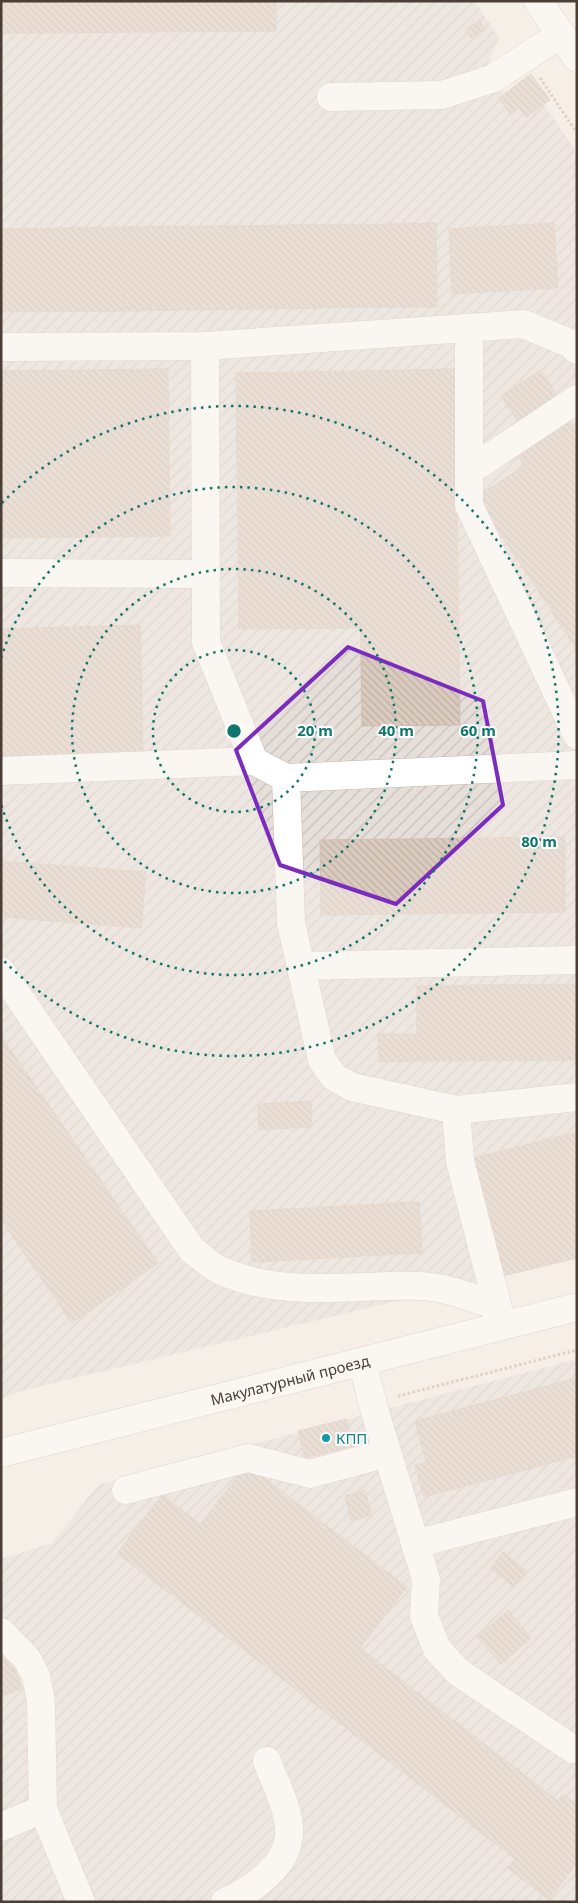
<svg xmlns="http://www.w3.org/2000/svg" width="578" height="1903" font-family="'Noto Sans',sans-serif">
	<style>
		.industrial { fill: url(#industrial-furrows) }
		.building { fill: url(#building-back-hatch); stroke: #d4beaf }
		.lines { fill: none; stroke-linecap: round; stroke-linejoin: round }
		.minor-casing { stroke: #c5b8ac; stroke-width: 29 }
		.path { stroke: #c5ae99; stroke-width: 3; stroke-dasharray: 2.5 2.5; stroke-linecap: butt }
		.minor { stroke: #fff; stroke-width: 28 }
		.marked { fill: none; stroke: #7b2cbf; stroke-width: 4; stroke-linejoin: round }
		.ring { fill: none; stroke: #0f766e; stroke-width: 2.5; stroke-dasharray: 2.5 5 }
		.culture-dot { fill: #0f9aa8; stroke: #fff; stroke-width: 2 }
		.labels { text-anchor: middle; dominant-baseline: central; stroke-width: 4; stroke-linejoin: round; paint-order: stroke }
		.street-label { font-size: 15px; fill: #4a3e36; stroke: #fff }
		.culture-label { font-size: 15px; fill: #0d838f; stroke: #fff; text-anchor: start }
		.centre { fill: #0f766e; stroke: #fff; stroke-width: 2.5 }
		.ring-label { font-size: 15px; text-anchor: middle; font-weight: bold; fill: #0f766e; stroke: #fff; stroke-width: 4; stroke-linejoin: round; paint-order: stroke }
	</style>
	<defs>
		<pattern id="industrial-furrows" width="10" height="10" patternUnits="userSpaceOnUse" patternTransform="scale(1.25)"><rect width="10" height="10" fill="#e5ded9"/><path d="M-1 1l2-2M0 10L10 0M9 11l2-2" fill="none" stroke="#c6c0bb"/></pattern>
		<pattern id="building-back-hatch" width="6" height="6" patternUnits="userSpaceOnUse" patternTransform="scale(1.25)"><rect width="6" height="6" fill="#dbcbbf"/><path d="M-1 5l2 2M0 0l6 6M5-1l2 2" fill="none" stroke="#bdafa5"/></pattern>
	</defs>
	<rect width="100%" height="100%" fill="#f5efe8"/>
	<path class="industrial" d="M1,1H474L499,37L487,67L494,78L507,96L528,81L577,153V1258L25,1390L1,1399Z
		M577,1359V1902H1V1559L52,1543L98,1485Z"/>
	<path class="building" d="M1,1H30V33H1Z
		M30,1H276V31L30,33Z
		M480,21L485,30L471,38L466,29Z
		M531,74L550,100L526,117L519,108L510,114L499,98Z
		M436,223L437,307H393L392,224Z
		M554,223L558,288L452,294L449,229Z
		M392,224L393,307L124,311L123,227Z
		M123,227L124,311L1,312V229Z
		M168,369L170,536L1,538V371Z
		M455,369L460,725L362,726L357,371Z
		M541,370L559,398L520,424L501,396Z
		M357,371L360,628L239,629L236,373Z
		M568,419L577,431V650L476,497L524,466L516,453Z
		M140,625L143,752L1,758V629Z
		M565,837V912L321,915L320,840Z
		M1,861L146,872L141,928L1,917Z
		M577,984V1060L417,1061V986Z
		M378,1034H417V1061L379,1062Z
		M1,1036L158,1263L72,1323L1,1220Z
		M311,1101L312,1127L259,1130L258,1104Z
		M577,1132V1258L503,1276L473,1158Z
		M419,1202L422,1253L252,1262L250,1211Z
		M577,1378V1456L424,1497L415,1465L426,1462L415,1421Z
		M346,1419L353,1446L305,1458L298,1431Z
		M247,1465L407,1587L316,1705L117,1553L162,1495L200,1524Z
		M365,1490L372,1515L351,1521L345,1496Z
		M503,1552L527,1571L514,1587L490,1568Z
		M508,1610L531,1638L501,1664L477,1637Z
		M360,1648L558,1801L563,1794L577,1805V1863L549,1900L508,1868L515,1859L316,1705Z
		M7,1650L22,1688L1,1697V1653Z"/>
	<g class="lines">
		<g class="minor-casing">
			<g id="minor">
				<path d="M538,1L577,58"/>
				<path d="M331,97L442,95L494,78L561,34"/>
				<path d="M469,328V505L577,735"/>
				<path d="M205,346L206,642L254,761L286,778L291,923L322,1060L334,1077L352,1087L456,1110L577,1097"/>
				<path d="M1,347L205,346L524,324L569,343L577,350"/>
				<path d="M469,471L577,399"/>
				<path d="M1,573L206,574"/>
				<path d="M1,771L254,761"/>
				<path d="M286,778L577,765"/>
				<path d="M302,966L577,960"/>
				<path d="M1,971L192,1250C201,1256 210,1266 220,1270C281,1299 354,1284 420,1286C446,1287 473,1298 497,1306"/>
				<path d="M456,1110L460,1161L501,1320"/>
				<path d="M362,1361L375,1412L426,1579L424,1616L437,1649L458,1672L573,1749H577"/>
				<path id="s1" d="M1,1453L577,1307"/>
				<path d="M126,1490L248,1458L310,1474L387,1453"/>
				<path d="M415,1544L577,1502"/>
				<path d="M1,1632L27,1659L36,1676L41,1702L43,1809L81,1902"/>
				<path d="M1,1827L43,1809"/>
				<path d="M225,1902C252,1890 290,1865 289,1831C289,1808 275,1783 267,1761"/>
			</g>
		</g>
		<path class="path" d="M540,78L577,133
			M398,1396L577,1350"/>
		<use href="#minor" class="minor"/>
	</g>
	<path d="M0 0H578V1903H0ZM348,647L483,701L503,805L396,904L280,865L236,750Z" fill="#f5efe8" fill-opacity=".55" fill-rule="evenodd"/>
	<path class="marked" d="M348,647L483,701L503,805L396,904L280,865L236,750Z"/>
	<g class="ring">
		<circle cx="234" cy="731" r="81"/>
		<circle cx="234" cy="731" r="162"/>
		<path d="M1 658A244 244 0 1 1 1 804"/>
		<path d="M2 503A325 325 0 1 1 2 959"/>
	</g>
	<circle class="culture-dot" cx="326" cy="1438" r="5"/>
	<g class="labels">
		<g class="street-label">
			<text stroke="none"><textPath href="#s1" startOffset="298">Макулатурный проезд</textPath></text>
		</g>
		<g class="culture-label">
			<text x="336" y="1438">КПП</text>
		</g>
	</g>
	<circle cx="234" cy="731" r="8" class="centre"/>
	<g class="ring-label">
		<text x="315" y="736">20 m</text>
		<text x="396" y="736">40 m</text>
		<text x="478" y="736">60 m</text>
		<text x="539" y="847">80 m</text>
	</g>
	<rect width="578" height="1903" fill="none" stroke="#4a3e36" stroke-width="5"/>
</svg>
